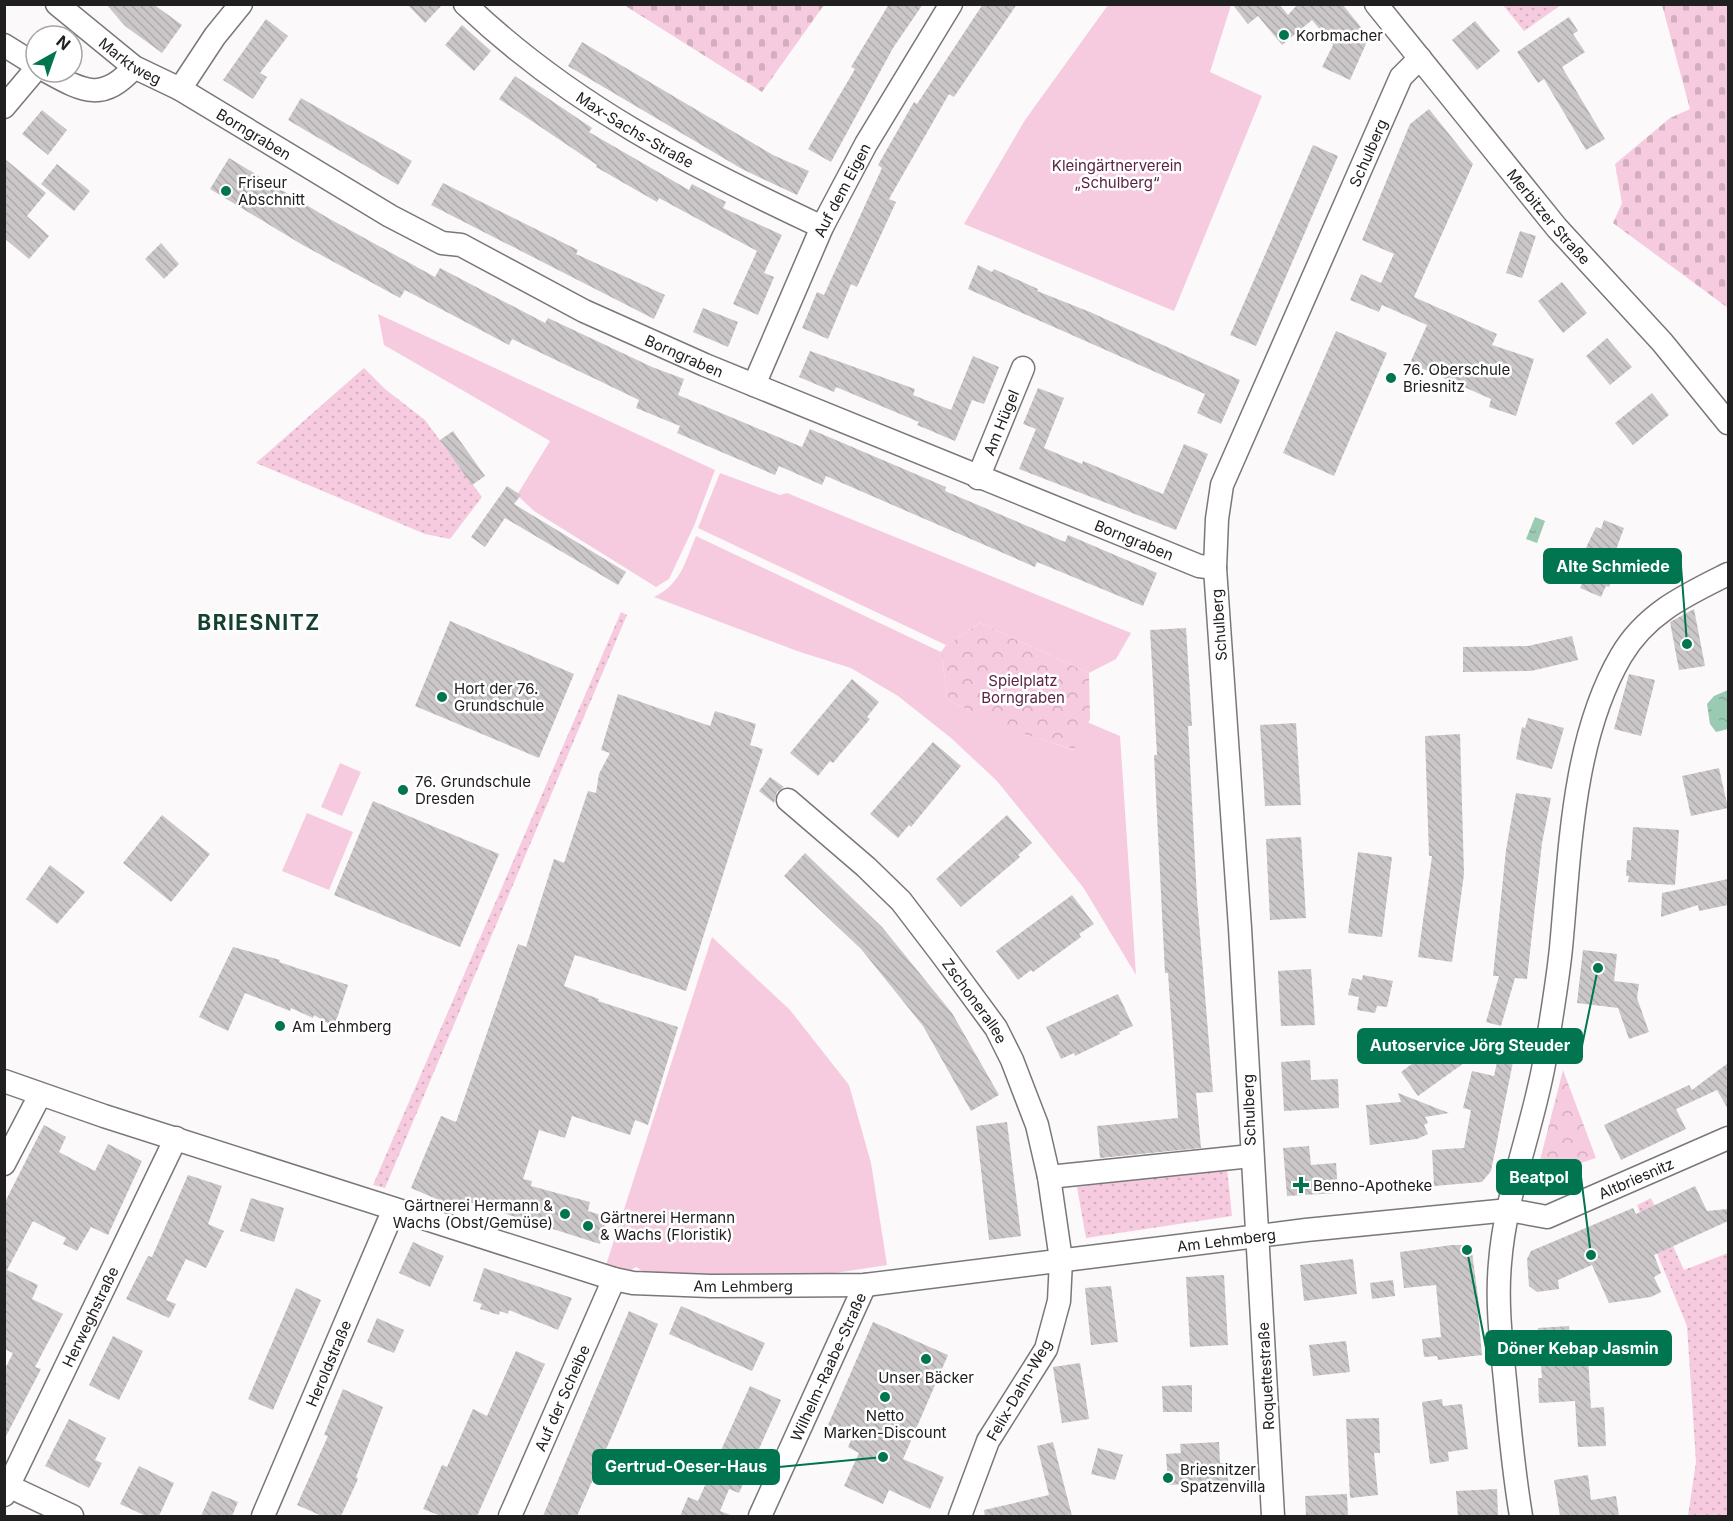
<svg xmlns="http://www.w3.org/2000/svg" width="1733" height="1521" font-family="Inter,sans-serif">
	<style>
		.grass { fill: url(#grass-dots) }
		.cemetery { fill: url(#cemetery-stones) }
		.park { fill: url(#park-crowns) }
		.garden { fill: #f7cbdf }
		.water { fill: url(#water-ripples) }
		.building { fill: url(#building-back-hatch) }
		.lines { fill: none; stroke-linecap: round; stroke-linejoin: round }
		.minor-casing { stroke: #7b7779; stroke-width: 25 }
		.minor { stroke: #fff; stroke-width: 22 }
		.poi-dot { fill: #01754f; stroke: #fff; stroke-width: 2 }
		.labels { text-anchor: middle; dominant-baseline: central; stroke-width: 5; stroke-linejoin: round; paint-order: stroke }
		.poi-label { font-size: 15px; fill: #212020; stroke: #fff; text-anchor: start }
		.street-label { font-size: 15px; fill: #212020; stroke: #fff }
		.park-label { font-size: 15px; fill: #5b2342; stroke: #fff }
		.district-label { font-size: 21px; font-weight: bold; letter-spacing: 1.5px; fill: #15422f; stroke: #fff }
		.leader { fill: none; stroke: #01754f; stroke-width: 2 }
		.callout-dot { fill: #01754f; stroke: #fff; stroke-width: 2 }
		.callout { fill: #01754f; stroke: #01754f; stroke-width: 2 }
		.callout-label { font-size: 16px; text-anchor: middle; font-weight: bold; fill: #fff }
	</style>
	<defs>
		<pattern id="grass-dots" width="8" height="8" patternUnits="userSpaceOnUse" patternTransform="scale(1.5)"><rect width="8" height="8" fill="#f7cbdf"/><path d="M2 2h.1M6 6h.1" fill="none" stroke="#d3aebf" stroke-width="1.8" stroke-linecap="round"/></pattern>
		<pattern id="cemetery-stones" width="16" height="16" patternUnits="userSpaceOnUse" patternTransform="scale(1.5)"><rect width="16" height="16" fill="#f7cbdf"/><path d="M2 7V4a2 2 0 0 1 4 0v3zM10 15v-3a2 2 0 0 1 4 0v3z" fill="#d3aebf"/></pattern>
		<pattern id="park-crowns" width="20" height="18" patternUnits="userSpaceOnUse" patternTransform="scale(1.5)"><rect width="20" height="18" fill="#f7cbdf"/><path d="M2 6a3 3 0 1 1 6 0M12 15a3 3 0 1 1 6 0" fill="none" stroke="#d3aebf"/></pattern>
		<pattern id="water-ripples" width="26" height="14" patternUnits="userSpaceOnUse" patternTransform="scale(1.5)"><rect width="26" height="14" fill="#9acab1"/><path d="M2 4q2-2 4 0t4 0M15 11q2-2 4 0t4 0" fill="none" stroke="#84ad98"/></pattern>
		<pattern id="building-back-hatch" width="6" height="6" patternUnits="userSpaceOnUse" patternTransform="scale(1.5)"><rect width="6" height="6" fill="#cbc7c9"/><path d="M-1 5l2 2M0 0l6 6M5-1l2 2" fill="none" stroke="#aeabac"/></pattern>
	</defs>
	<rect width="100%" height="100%" fill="#fcf9fa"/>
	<path class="grass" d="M1503,5H1561L1524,31Z
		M364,368L385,389L425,420L482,497L450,539L425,534L256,463Z
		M621,612L627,615L385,1188L373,1185Z
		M1227,1168L1232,1216L1086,1238L1077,1187Z
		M1651,1198L1684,1270L1728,1253V1516H1688L1696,1462L1687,1326L1637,1205Z"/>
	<path class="cemetery" d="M624,5H824L762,92Z
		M1662,5H1728V308L1613,223L1622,203L1615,164L1670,118L1690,109Z"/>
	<path class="park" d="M980,623L1089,673L1090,719L1075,750L1007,729L948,700L941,652L946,645Z
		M1563,1070L1596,1158L1548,1174L1538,1168Z"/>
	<path class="garden" d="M1108,5H1231L1210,72L1262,96L1174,311L964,224L1025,120Z
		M378,314L715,470L694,526L669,579L656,587L534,511L517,495L550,441L384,345Z
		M720,473L780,495L787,493L1131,633L1116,659L1089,673L980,623L946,645L698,528Z
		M696,536L941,652L948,700L1008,729L1074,750L1087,722L1120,736L1136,975L1083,887L997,781L951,738L898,696L851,668L800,652L654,597C681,584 685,562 696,536Z
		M340,763L361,772L342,816L321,807Z
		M307,813L353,832L329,890L282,871Z
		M712,937L790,1010L849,1085L871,1163L887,1265L816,1276L647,1274L636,1267L630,1271L606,1265Z"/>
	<path class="water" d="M1535,517L1545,521L1537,543L1526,539Z
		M1728,690V729L1716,732L1710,724L1707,704L1714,696Z"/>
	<path class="building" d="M106,4H153L182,25L162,53L125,26Z
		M407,4H443L425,23Z
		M889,4H923L893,48L831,162L808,149L855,69L851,67Z
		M983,4H1017L954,97L949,94L889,199L896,202L857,287L851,284L828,339L802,328L817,292L824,295L882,168L878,165L914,102L917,104Z
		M1232,4H1279L1288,15L1298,4H1342L1369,37L1350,80L1322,67L1333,45L1312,20L1282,45L1258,16L1248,24Z
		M1569,17L1578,31L1573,34L1585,52L1562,67L1605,139L1586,150L1544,79L1538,83L1517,52Z
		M266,19L288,36L260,73L267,77L253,99L223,80Z
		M1475,21L1500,51L1477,70L1452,40Z
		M462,25L491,51L474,71L445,45Z
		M582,42L773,155L809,171L797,195L742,169L568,66Z
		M515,76L592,128L589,132L689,190L692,184L726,202L723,208L782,235L764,273L774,277L758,315L733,304L757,251L659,198L657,202L596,167L597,165L499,99Z
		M301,98L412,161L398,185L288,120Z
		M1429,109L1473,164L1414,297L1497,334L1492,345L1534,359L1516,416L1489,407L1491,399L1410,363L1427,325L1382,305L1379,312L1350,300L1361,274L1381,283L1394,254L1362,240L1410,124Z
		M42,110L67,130L48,155L22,134Z
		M1313,145L1338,156L1256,346L1230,335Z
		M229,158L328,218L435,277L440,268L545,323L548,318L652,367L684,379L678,395L802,447L810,429L946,487L945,491L1065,542L1068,535L1157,573L1143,606L1037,562L1035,567L826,476L822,485L779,466L775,475L677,433L680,426L636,408L639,400L512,339L509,345L405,290L400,298L301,244L210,189Z
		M5,159L46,193L27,216L49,236L29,259L4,238Z
		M57,164L90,191L74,211L41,184Z
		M443,183L578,250L576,254L665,295L654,319L431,205Z
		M1520,231L1536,236L1522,278L1506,273Z
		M161,243L179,264L164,279L145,259Z
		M978,265L992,272L994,269L1038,289L1037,291L1090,312L1240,380L1221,424L1197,413L1205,394L968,289Z
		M1562,282L1587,313L1563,333L1538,301Z
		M703,308L738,322L728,347L693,332Z
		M1336,331L1387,353L1334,476L1283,453Z
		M1607,338L1632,367L1610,385L1586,356Z
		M810,351L915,389L913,395L951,410L973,356L999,367L984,404L972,400L955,441L917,425L919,422L836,387L834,392L799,377Z
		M1038,388L1064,398L1044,448L1082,464L1083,461L1163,494L1184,444L1208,454L1176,530L1019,469L1036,429L1023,424Z
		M1652,393L1669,415L1633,445L1615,423Z
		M453,431L485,476L472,485L440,440Z
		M507,486L521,495L514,504L626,572L618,585L505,518L485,547L471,537Z
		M1604,520L1624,528L1614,555L1621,557L1609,587L1606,586L1601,597L1580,588L1590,564L1580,560L1596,527L1601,529Z
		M1694,609L1705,666L1679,670L1670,622Z
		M450,621L574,674L539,758L415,706Z
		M1186,628L1192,726H1188L1197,898L1213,1092L1196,1093L1201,1148L1100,1158L1097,1126L1178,1118L1168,973H1165L1154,755H1157L1150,630Z
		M1572,636L1578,660L1531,671L1463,672V647L1528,646Z
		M1629,674L1655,680L1641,736L1614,729Z
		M852,679L879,702L867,717L870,719L833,763L830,761L818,776L790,753Z
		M618,694L710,726L715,711L756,724L750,745L763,749L686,991L575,955L564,986L599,999L598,1001L678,1027L648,1125L635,1120L630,1135L572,1116L565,1138L539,1130L523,1179L532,1181L531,1186L590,1202L588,1211L607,1217L600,1244L468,1202L464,1211L411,1188L441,1116L456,1122L518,944L526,947L554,859L564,863L588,791L596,793L599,774L610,753L601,750Z
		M1528,718L1564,728L1552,769L1516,759L1522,727L1525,728Z
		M1296,723L1301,805L1265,806L1260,725Z
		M1460,734L1464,874L1452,962L1418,957L1432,856H1429L1425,736Z
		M933,742L961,766L911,827L909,825L898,838L870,814Z
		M1719,768L1728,808L1691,816L1682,776Z
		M770,777L784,787L777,792L774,803L759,791Z
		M1516,793L1551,798L1542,843L1527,979L1515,978L1501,1026L1486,1022L1499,976H1493L1506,850Z
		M373,801L499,854L460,947L334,895Z
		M162,815L210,854L171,902L123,863Z
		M1007,815L1032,843L1018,855L1020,857L961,907L936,879Z
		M1633,827L1679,830L1675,885L1628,882L1629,876H1626L1627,860H1631Z
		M1301,837L1306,918L1270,920L1266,839Z
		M1358,852L1392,857L1382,937L1348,933Z
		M805,853L882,927L952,1013L999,1095L971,1111L923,1026L861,949L784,876Z
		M50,865L85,892L57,924L26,899Z
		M1728,879V905L1699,911L1698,905L1661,917L1662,893Z
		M1072,895L1094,924L1079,934L1081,937L1033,972L1031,970L1018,980L996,951Z
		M233,947L280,960L279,962L348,985L334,1027L314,1015L313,1018L291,1008L290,1011L245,993L228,1031L199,1017Z
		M1583,950L1617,954L1614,981L1639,984L1637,998L1649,1032L1629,1039L1618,1008L1577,1003Z
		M1311,969L1315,1025L1281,1026L1278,971Z
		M1363,975L1393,981L1387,1007L1377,1006L1375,1013L1357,1010L1359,997L1348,995L1352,978L1362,980Z
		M1118,994L1133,1026L1119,1032L1120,1034L1075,1056L1074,1053L1061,1059L1046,1027Z
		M1437,1032L1468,1037L1464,1063L1418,1096L1401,1072L1421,1057L1412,1044L1435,1048Z
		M1501,1044L1516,1047L1491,1171L1482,1182L1434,1186L1432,1150L1464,1148L1471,1110L1463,1108L1472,1071L1494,1076Z
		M1310,1060L1311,1080L1338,1079L1339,1108L1284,1111L1281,1062Z
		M1728,1063V1109L1717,1090L1676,1109L1686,1129L1621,1160L1604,1125L1689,1085L1692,1090Z
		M1398,1093L1449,1113L1425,1117L1428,1123L1424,1125L1428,1134L1417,1139L1370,1145L1366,1105L1401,1102Z
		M1007,1122L1021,1236L989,1240L976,1126Z
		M44,1125L66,1137L59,1152L95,1171L108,1144L142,1161L108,1235L91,1227L77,1251L63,1244L66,1238L33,1221L7,1270L38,1285L32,1299L63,1314L35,1367L41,1369L4,1440V1371L13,1353L4,1349V1204Z
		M1309,1146L1311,1165L1336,1163L1338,1193L1287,1196L1283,1148Z
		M188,1175L222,1186L208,1224L224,1231L206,1268L186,1259L166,1300L176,1304L169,1318L126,1299L148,1256L152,1257Z
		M1695,1186L1707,1211L1728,1209V1221L1654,1255L1661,1273L1654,1277L1661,1292L1651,1297L1609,1303L1592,1265L1558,1280L1559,1289L1537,1292L1529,1286L1527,1259L1531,1251L1633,1208L1636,1214Z
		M251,1198L284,1208L274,1242L240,1231Z
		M413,1242L444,1256L430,1287L399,1273Z
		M1452,1245H1471L1480,1312L1478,1313L1482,1355L1438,1360L1437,1356L1424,1357L1422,1339L1441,1337L1436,1285L1404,1288L1400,1252Z
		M1353,1259L1357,1294L1304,1301L1300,1265Z
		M484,1268L572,1298L558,1330L509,1310L508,1314L500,1311L499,1315L480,1309L482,1304L473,1301Z
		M1224,1275L1228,1345L1190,1347L1186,1277Z
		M1393,1280L1395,1296L1372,1299L1370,1283Z
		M1111,1286L1118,1342L1091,1345L1085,1288Z
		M296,1288L321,1300L273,1410L248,1399Z
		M681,1306L765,1343L752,1371L669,1334Z
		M629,1311L658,1324L621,1415L577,1516H543Z
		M377,1318L404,1330L394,1353L367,1342Z
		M873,1322L948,1355L903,1459L944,1477L930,1509L889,1490L883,1504L844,1486L859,1453L848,1447L853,1436L828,1425Z
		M1569,1326L1570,1334L1615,1330L1617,1356L1588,1358L1591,1408L1604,1407L1606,1446L1578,1447L1575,1401L1539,1403L1538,1378H1542L1538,1328Z
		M113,1336L143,1351L119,1400L89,1385Z
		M1346,1341L1350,1372L1313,1376L1309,1345Z
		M516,1351L545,1364L477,1516H441L423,1509L442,1465L447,1467L473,1409L487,1416Z
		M1080,1363L1089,1419L1062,1423L1053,1367Z
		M1192,1385V1412H1163L1162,1386Z
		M750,1386L781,1400L739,1493L729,1489L720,1511L733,1516H680L688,1497L698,1501Z
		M343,1389L383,1407L356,1477L358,1479L341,1516H322L297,1505L328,1436L324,1435Z
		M1442,1399L1443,1406L1462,1404L1468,1449L1448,1452L1449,1461L1430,1464L1422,1402Z
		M1379,1418L1380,1453H1374L1378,1495L1350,1498L1346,1419Z
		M69,1419L106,1438L95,1460L102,1463L89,1488L45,1466Z
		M1053,1442L1072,1516H985L984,1510L1049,1495L1037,1446Z
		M1219,1442L1220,1463H1227L1228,1482L1168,1485L1166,1454L1181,1453L1180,1444Z
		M1098,1448L1123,1455L1115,1480L1091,1474Z
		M139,1466L174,1483L159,1516H146L120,1504Z
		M1588,1475L1591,1500L1616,1496L1619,1516H1560L1554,1480Z
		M1497,1489L1498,1516H1458L1456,1491Z
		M212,1491L238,1502L232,1516H201Z
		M1347,1494L1348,1516H1306L1305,1496Z"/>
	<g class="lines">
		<g class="minor-casing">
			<g id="minor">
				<path id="s1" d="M57,4L134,67L180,89L390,216L442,243L461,245L584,311L705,365L1199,566L1215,568"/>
				<path id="s2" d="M465,4C572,106 690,165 822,227"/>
				<path id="s3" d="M1376,4L1557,228L1662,342L1728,423"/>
				<path d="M4,45L36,65"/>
				<path d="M48,72C84,92 104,102 134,67"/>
				<path d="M180,89L215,36L241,4"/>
				<path d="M4,107L36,69"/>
				<path id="s4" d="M754,385L822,227L866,144L951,4"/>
				<path id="s5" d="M978,478L1023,368"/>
				<path id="s6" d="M788,800L866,867L901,901L943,956L996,1028L1012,1060L1037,1125L1049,1177L1061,1260L1059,1301L1046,1349L988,1441L960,1516"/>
				<path id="s7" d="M4,1081L104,1116L614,1279L633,1283L710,1286L865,1285L1306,1230L1509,1210L1547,1217L1728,1138"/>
				<path d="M4,1164L40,1095"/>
				<path d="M1049,1177L1251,1156"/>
				<path d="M4,1484L72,1516"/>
				<path id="s8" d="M4,1495L176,1138"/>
				<path id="s9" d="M263,1516L394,1209"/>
				<path id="s10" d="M510,1516L614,1279"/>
				<path id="s11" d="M760,1516L865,1285"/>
				<path id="s12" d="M1273,1516L1240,928L1215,568L1217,519L1222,485L1401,77L1420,58"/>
				<path d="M1521,1516C1514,1474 1510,1433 1506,1390C1502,1348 1496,1306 1500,1263C1505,1196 1532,1130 1544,1064C1550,1025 1557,987 1561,948C1570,853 1572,740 1621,656C1646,613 1686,595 1728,574"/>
			</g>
		</g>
		<use href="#minor" class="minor"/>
	</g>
	<g class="poi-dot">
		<circle cx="1284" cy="35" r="6"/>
		<circle cx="226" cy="191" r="6"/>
		<circle cx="1391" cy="378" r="6"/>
		<circle cx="442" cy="697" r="6"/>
		<circle cx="403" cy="790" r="6"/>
		<circle cx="280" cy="1026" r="6"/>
		<path d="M1298 1176h6v6h6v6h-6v6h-6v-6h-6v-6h6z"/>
		<circle cx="565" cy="1214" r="6"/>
		<circle cx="588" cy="1226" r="6"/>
		<circle cx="926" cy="1359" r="6"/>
		<circle cx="885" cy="1397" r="6"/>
		<circle cx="1168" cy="1478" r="6"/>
	</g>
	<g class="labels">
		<g class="poi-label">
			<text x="1296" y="35">Korbmacher</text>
			<text x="238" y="182">Friseur<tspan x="238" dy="17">Abschnitt</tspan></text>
			<text x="1403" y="369">76. Oberschule<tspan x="1403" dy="17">Briesnitz</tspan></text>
			<text x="454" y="688">Hort der 76.<tspan x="454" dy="17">Grundschule</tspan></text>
			<text x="415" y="781">76. Grundschule<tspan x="415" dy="17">Dresden</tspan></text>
			<text x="292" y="1026">Am Lehmberg</text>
			<text x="1313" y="1185">Benno-Apotheke</text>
			<text x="553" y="1205" text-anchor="end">Gärtnerei Hermann &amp;<tspan x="553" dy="17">Wachs (Obst/Gemüse)</tspan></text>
			<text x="600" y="1217">Gärtnerei Hermann<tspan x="600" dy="17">&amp; Wachs (Floristik)</tspan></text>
			<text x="926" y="1377" text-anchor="middle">Unser Bäcker</text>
			<text x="885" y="1415" text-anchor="middle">Netto<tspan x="885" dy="17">Marken-Discount</tspan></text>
			<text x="1180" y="1469">Briesnitzer<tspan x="1180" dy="17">Spatzenvilla</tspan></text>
		</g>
		<g class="street-label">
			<text stroke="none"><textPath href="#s1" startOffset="93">Marktweg</textPath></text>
			<text stroke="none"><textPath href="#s2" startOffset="212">Max-Sachs-Straße</textPath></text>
			<text stroke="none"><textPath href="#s1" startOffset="237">Borngraben</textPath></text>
			<text stroke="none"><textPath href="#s12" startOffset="1396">Schulberg</textPath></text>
			<text stroke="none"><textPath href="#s4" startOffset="214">Auf dem Eigen</textPath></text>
			<text stroke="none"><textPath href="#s3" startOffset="274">Merbitzer Straße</textPath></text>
			<text stroke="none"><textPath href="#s1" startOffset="723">Borngraben</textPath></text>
			<text stroke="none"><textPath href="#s5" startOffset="60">Am Hügel</textPath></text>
			<text stroke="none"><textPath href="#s1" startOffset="1209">Borngraben</textPath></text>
			<text transform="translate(1219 625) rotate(-94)">Schulberg</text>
			<text stroke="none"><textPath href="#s6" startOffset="276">Zschonerallee</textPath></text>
			<text transform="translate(1249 1110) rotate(-92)">Schulberg</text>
			<text stroke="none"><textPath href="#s7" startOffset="1677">Altbriesnitz</textPath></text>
			<text stroke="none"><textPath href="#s7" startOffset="1257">Am Lehmberg</textPath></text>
			<text stroke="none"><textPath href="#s7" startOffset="771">Am Lehmberg</textPath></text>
			<text stroke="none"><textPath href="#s8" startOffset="198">Herweghstraße</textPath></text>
			<text stroke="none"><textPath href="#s9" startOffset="166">Heroldstraße</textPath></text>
			<text stroke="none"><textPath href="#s11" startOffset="164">Wilhelm-Raabe-Straße</textPath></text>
			<text transform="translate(1266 1376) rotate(-93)">Roquettestraße</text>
			<text transform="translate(1019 1390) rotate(-60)">Felix-Dahn-Weg</text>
			<text stroke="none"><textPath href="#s10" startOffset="129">Auf der Scheibe</textPath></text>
		</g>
		<g class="park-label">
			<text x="1117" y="165">Kleingärtnerverein<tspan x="1117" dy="17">„Schulberg“</tspan></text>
			<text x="1023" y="680">Spielplatz<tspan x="1023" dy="17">Borngraben</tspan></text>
		</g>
		<g class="district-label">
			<text x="259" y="622">BRIESNITZ</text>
		</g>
	</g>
	<path class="leader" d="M1687 644L1681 566M1598 968L1582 1046M1591 1255L1581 1177M1467 1250L1486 1348M883 1457L779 1467"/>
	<g class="callout-dot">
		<circle cx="1687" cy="644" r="6"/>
		<circle cx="1598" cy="968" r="6"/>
		<circle cx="1591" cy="1255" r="6"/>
		<circle cx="1467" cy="1250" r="6"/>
		<circle cx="883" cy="1457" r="6"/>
	</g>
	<g class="callout">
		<rect x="1544" y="549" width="137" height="34" rx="6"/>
		<rect x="1358" y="1029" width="224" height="34" rx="6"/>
		<rect x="1497" y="1160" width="84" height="34" rx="6"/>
		<rect x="1486" y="1331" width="185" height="34" rx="6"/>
		<rect x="593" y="1450" width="186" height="34" rx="6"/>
	</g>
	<g class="callout-label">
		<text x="1613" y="572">Alte Schmiede</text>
		<text x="1470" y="1051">Autoservice Jörg Steuder</text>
		<text x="1539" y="1183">Beatpol</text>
		<text x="1578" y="1354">Döner Kebap Jasmin</text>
		<text x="686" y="1472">Gertrud-Oeser-Haus</text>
	</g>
	<rect width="1733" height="1521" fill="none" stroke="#212020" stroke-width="12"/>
	<g transform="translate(54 54) rotate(40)"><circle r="28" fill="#ffffff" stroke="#a6a6a6" stroke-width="1.5"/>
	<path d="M0-4.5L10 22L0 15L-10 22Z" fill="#01754f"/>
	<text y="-9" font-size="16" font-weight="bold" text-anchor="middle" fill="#212020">N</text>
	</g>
</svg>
